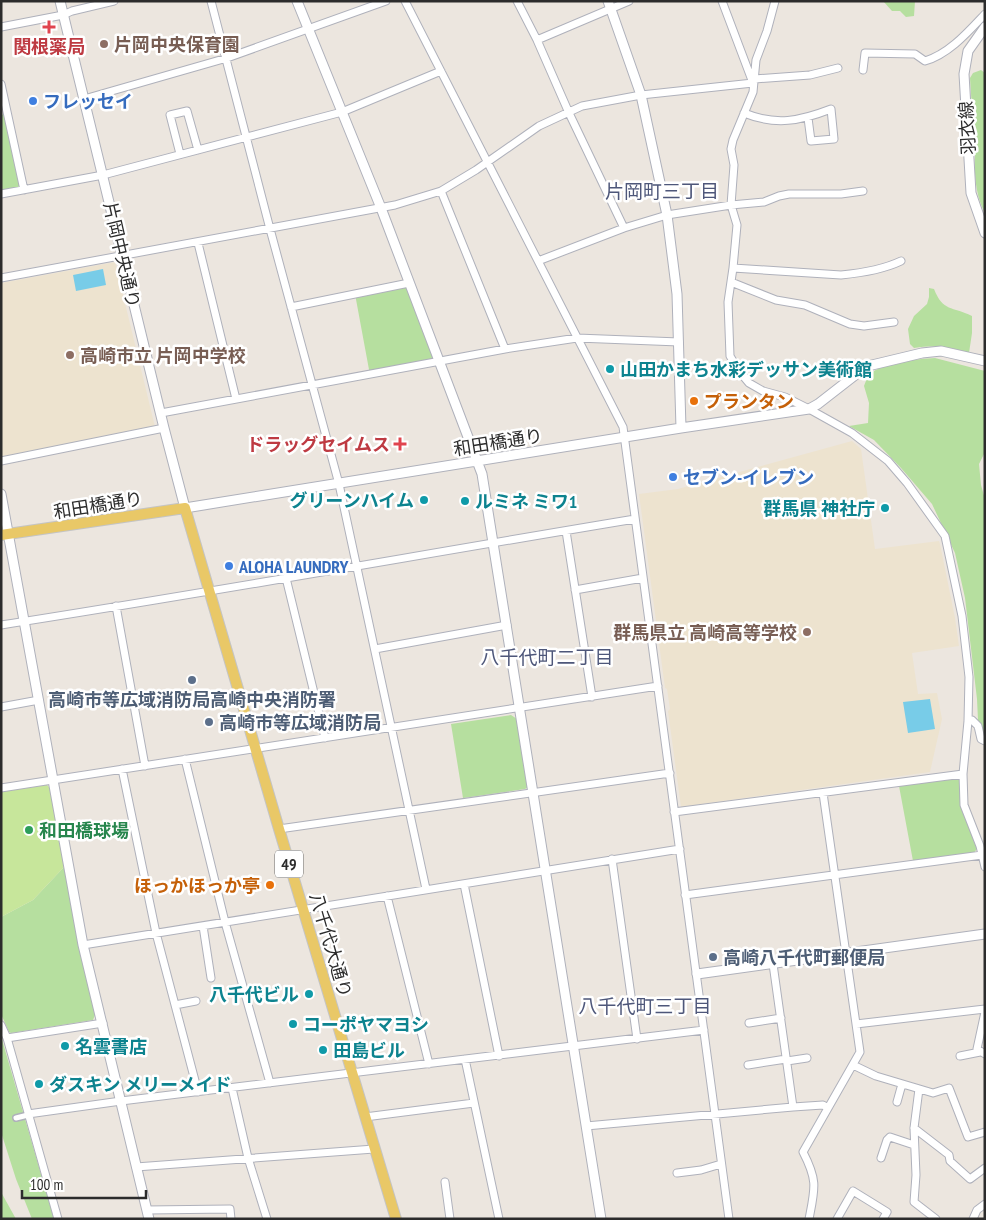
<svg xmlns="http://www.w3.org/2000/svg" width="986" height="1220" font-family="'PT Sans Narrow','Noto Sans JP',sans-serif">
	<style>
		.education { fill: #ede3cf }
		.green { fill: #b6df9f }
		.pitch { fill: #c7e69b }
		.water { fill: #78cce8 }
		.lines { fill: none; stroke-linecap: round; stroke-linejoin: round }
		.pedestrian-casing { stroke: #afb1bb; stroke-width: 8 }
		.minor-casing { stroke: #afb1bb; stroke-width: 9 }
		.tertiary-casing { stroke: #afb1bb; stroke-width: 11 }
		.primary-casing { stroke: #c4c4c4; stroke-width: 12 }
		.pedestrian { stroke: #fff; stroke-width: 5 }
		.minor { stroke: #fff; stroke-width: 7 }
		.tertiary { stroke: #fff; stroke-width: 9 }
		.primary { stroke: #e9c867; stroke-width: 10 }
		.health-dot { fill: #e0444e; stroke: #fff; stroke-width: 2 }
		.education-dot { fill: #8d6e63; stroke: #fff; stroke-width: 2 }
		.shop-dot { fill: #3f7fe0; stroke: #fff; stroke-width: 2 }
		.culture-dot { fill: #0f9aa8; stroke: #fff; stroke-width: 2 }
		.food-dot { fill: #e8710a; stroke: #fff; stroke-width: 2 }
		.service-dot { fill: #5c6f8a; stroke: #fff; stroke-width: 2 }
		.leisure-dot { fill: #2e9e5b; stroke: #fff; stroke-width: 2 }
		.labels { text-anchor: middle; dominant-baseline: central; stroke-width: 5; stroke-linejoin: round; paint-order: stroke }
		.shield { fill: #fff; stroke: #6b6b6b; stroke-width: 1 }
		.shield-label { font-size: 16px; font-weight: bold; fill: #2c2c2c }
		.education-label { font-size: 18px; font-weight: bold; fill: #785e54; stroke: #fff; text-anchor: start }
		.health-label { font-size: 18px; font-weight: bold; fill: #be3a42; stroke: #fff }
		.shop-label { font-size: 18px; font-weight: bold; fill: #366cbe; stroke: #fff; text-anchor: start }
		.street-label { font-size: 18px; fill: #2c2c2c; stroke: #fff }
		.culture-label { font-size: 18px; font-weight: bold; fill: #0d838f; stroke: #fff; text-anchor: start }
		.food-label { font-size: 18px; font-weight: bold; fill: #c56008; stroke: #fff; text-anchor: start }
		.service-label { font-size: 18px; font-weight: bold; fill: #4e5e75; stroke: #fff; text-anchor: start }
		.leisure-label { font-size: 18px; font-weight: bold; fill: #27864d; stroke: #fff; text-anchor: start }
		.neighbourhood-label { font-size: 19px; fill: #4e577a; stroke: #fff }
	</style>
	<rect width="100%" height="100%" fill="#ece6df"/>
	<path class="education" d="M115,262L155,427L1,458V283Z
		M852,441L861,449L875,549L939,541L940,544L955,618L959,646L912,653L918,694L937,693L942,719L930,772L681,807L668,711L670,709L667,689L665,688L639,494L678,489Z"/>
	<path class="green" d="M883,1H915L914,16L906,17L900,11H892Z
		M981,70L985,73V213C976,197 974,175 975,156L970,78L973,73Z
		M5,114L21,184L18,187L1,190V115Z
		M409,283L441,362L370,375L355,294Z
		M929,288L934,289C943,312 952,306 972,316V333L969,353C949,347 936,345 914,348L910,344L908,329L914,316L927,304L929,297Z
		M935,358L985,371V452L979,464L981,485L985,499V738L978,720L977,699L965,598L955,553L932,504L901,468L874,440L849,426L868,423L869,403L864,386C865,383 867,378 869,375C882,362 918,359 935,358Z
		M511,715L517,719L528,787L525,789L463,798L451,724Z
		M957,778L960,781L962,811L978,847L974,853L913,861L899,786Z
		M64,867L95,1015L93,1020L11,1033L9,1032L1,1014V917L33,900Z
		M1,1036L54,1219H32L16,1179L1,1132Z
		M1,1192L16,1219H1Z"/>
	<path class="pitch" d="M47,785L50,788L64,867L33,900L1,917V792Z"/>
	<path class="water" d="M103,269L106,285L76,291L73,275Z
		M930,699L935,729L908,733L903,702Z"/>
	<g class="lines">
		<g class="pedestrian-casing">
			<path id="pedestrian" d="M16,1118L28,1115"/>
		</g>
		<g class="minor-casing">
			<path id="minor" d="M211,1L270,229L339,484L426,889
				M405,1L623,427L729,1219
				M517,1L537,40L569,113L624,228
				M775,1L767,31L756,60L753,92L733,140L731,149L734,165L731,205L737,225L733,268L728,302L730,356L739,371L749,383L763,391L785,397L809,409L852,433L888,461L907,483L945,536L962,616L969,677L968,721L963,774L964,805L980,846L985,867
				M1,27L63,15L72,11L114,1
				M537,40L629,1
				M863,70L865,53L915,54L925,61C949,54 968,32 985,14
				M755,79L810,75L838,68
				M1,84L24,190
				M84,99L227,58L386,1
				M744,113C776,126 800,121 831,109L834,139L811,141L808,118
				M180,154L170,115L187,111L198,150
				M441,191L505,349
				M1,194L103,175L342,112L441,71
				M198,243L236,399
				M538,261L624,228L667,215L731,205L764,202L779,196L789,194H841L863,191
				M733,268L841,275C862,273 882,270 901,261
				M1,278L395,205L441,191L476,170L539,126L582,106L641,95L753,83L722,1
				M731,282L776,300L805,305L850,324L864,326L894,322
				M291,307L409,283
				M161,413L505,349L577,338L679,342
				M1,461L164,428
				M566,531L592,697
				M286,578L325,738
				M575,590L643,578
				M116,606L145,766
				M1,625C213,592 424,554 635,519
				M375,649L507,625
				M1,707L39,700
				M968,721L972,720L978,726L981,739L985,741
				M185,759L225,922L270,1083
				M122,769L156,933L198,1092
				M1,788L658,686
				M674,812L963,774
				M279,829L670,773
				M612,859L637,1039
				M464,884L499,1056
				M685,895L982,855
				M387,896L429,1064
				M203,926L211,978
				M83,945L680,849
				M773,964L793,1107
				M175,1005L196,1001
				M985,1012L977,1049L985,1054
				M749,1023L781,1018
				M856,1024L985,1009
				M1,1025L7,1038L58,1219
				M7,1038L103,1023
				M960,1056L980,1052
				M465,1059L499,1219
				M787,1061L807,1058
				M748,1065L786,1059
				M853,1065L876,1076L933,1093L949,1088L968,1137L985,1132
				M232,1088L248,1158L267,1219
				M919,1089L914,1128L916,1175L914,1202L936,1219
				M897,1102L902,1084
				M28,1114L121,1101L704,1030
				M365,1117L474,1103
				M586,1126L793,1107L823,1105L828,1108
				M914,1128L949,1155L950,1161L970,1179L985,1168
				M881,1158L887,1140L890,1137L914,1145
				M136,1167L374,1149
				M677,1173L701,1170L721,1164
				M445,1182L450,1219
				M147,1210L230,1209L231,1219
				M809,1219C815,1188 818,1181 803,1152L860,1052L823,793
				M837,1219L853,1191L887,1212L883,1219
				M973,1219L977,1210L985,1204"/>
		</g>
		<g class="tertiary-casing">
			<path id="tertiary" d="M60,1L164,428L185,508L681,428L809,409L818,404L863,369L872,365L922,353L941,351L985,361
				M297,1L381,208L482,474L601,1219
				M608,1L641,95L667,215L677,294L681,428
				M985,27L968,51L964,74L971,193L985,233
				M1,494L83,945L149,1219
				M697,974L985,934"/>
		</g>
		<g class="primary-casing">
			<path id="primary" d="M1,535L185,508L279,829L396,1219"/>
		</g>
		<use href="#pedestrian" class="pedestrian"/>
		<use href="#minor" class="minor"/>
		<use href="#tertiary" class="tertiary"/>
		<use href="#primary" class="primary"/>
	</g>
	<g class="health-dot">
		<path d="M46.5 19.5h5v5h5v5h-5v5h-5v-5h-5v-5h5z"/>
		<path d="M397.5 436.5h5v5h5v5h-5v5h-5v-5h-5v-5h5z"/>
	</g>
	<g class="education-dot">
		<circle cx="104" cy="44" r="5"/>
		<circle cx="70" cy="355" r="5"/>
		<circle cx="807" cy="632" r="5"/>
	</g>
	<g class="shop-dot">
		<circle cx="33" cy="101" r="5"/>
		<circle cx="673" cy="477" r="5"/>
		<circle cx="229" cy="566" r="5"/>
	</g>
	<g class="culture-dot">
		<circle cx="610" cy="369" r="5"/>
		<circle cx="424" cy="500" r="5"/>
		<circle cx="465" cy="501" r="5"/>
		<circle cx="885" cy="508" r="5"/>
		<circle cx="309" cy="994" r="5"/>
		<circle cx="293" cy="1024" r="5"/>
		<circle cx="65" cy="1046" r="5"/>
		<circle cx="323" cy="1050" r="5"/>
		<circle cx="39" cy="1084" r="5"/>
	</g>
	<g class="food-dot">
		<circle cx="694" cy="401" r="5"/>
		<circle cx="270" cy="885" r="5"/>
	</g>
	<g class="service-dot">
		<circle cx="192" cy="680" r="5"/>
		<circle cx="209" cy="722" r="5"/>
		<circle cx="713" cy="957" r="5"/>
	</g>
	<circle class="leisure-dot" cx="29" cy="830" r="5"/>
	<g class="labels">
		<rect class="shield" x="275" y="850.5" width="28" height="27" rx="4"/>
		<g class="shield-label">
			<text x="289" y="864">49</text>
		</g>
		<g class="education-label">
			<text x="114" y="44">片岡中央保育園</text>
			<text x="80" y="355">高崎市立 片岡中学校</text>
			<text x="797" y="632" text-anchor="end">群馬県立 高崎高等学校</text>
		</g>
		<g class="health-label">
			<text x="49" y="46">関根薬局</text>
			<text x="390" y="444" text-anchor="end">ドラッグセイムス</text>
		</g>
		<g class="shop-label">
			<text x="43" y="101">フレッセイ</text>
			<text x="683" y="477">セブン-イレブン</text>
			<text x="239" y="566">ALOHA LAUNDRY</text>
		</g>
		<g class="street-label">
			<text transform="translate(967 128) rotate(-93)">羽衣線</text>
			<text transform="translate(122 255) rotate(77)">片岡中央通り</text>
			<text transform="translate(498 442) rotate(-9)">和田橋通り</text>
			<text transform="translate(98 505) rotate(-9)">和田橋通り</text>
			<text transform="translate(331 945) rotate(74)">八千代大通り</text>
		</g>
		<g class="culture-label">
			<text x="620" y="369">山田かまち水彩デッサン美術館</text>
			<text x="414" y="500" text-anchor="end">グリーンハイム</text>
			<text x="475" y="501">ルミネ ミワ1</text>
			<text x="875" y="508" text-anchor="end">群馬県 神社庁</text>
			<text x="299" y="994" text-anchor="end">八千代ビル</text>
			<text x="303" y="1024">コーポヤマヨシ</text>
			<text x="75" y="1046">名雲書店</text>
			<text x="333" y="1050">田島ビル</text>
			<text x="49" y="1084">ダスキン メリーメイド</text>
		</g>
		<g class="food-label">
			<text x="704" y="401">プランタン</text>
			<text x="260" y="885" text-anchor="end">ほっかほっか亭</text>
		</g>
		<g class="service-label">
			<text x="192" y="699" text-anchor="middle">高崎市等広域消防局高崎中央消防署</text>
			<text x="219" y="722">高崎市等広域消防局</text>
			<text x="723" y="957">高崎八千代町郵便局</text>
		</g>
		<g class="leisure-label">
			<text x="39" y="830">和田橋球場</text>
		</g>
		<g class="neighbourhood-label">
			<text x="662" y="191">片岡町三丁目</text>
			<text x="547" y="657">八千代町二丁目</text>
			<text x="645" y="1006">八千代町三丁目</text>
		</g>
	</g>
	<rect width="986" height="1220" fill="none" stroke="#2c2c2c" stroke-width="5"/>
	<path d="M22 1190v8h124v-8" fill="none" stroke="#2c2c2c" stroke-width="2.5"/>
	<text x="30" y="1190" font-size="15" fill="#2c2c2c" stroke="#ffffff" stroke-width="4" paint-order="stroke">100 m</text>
</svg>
